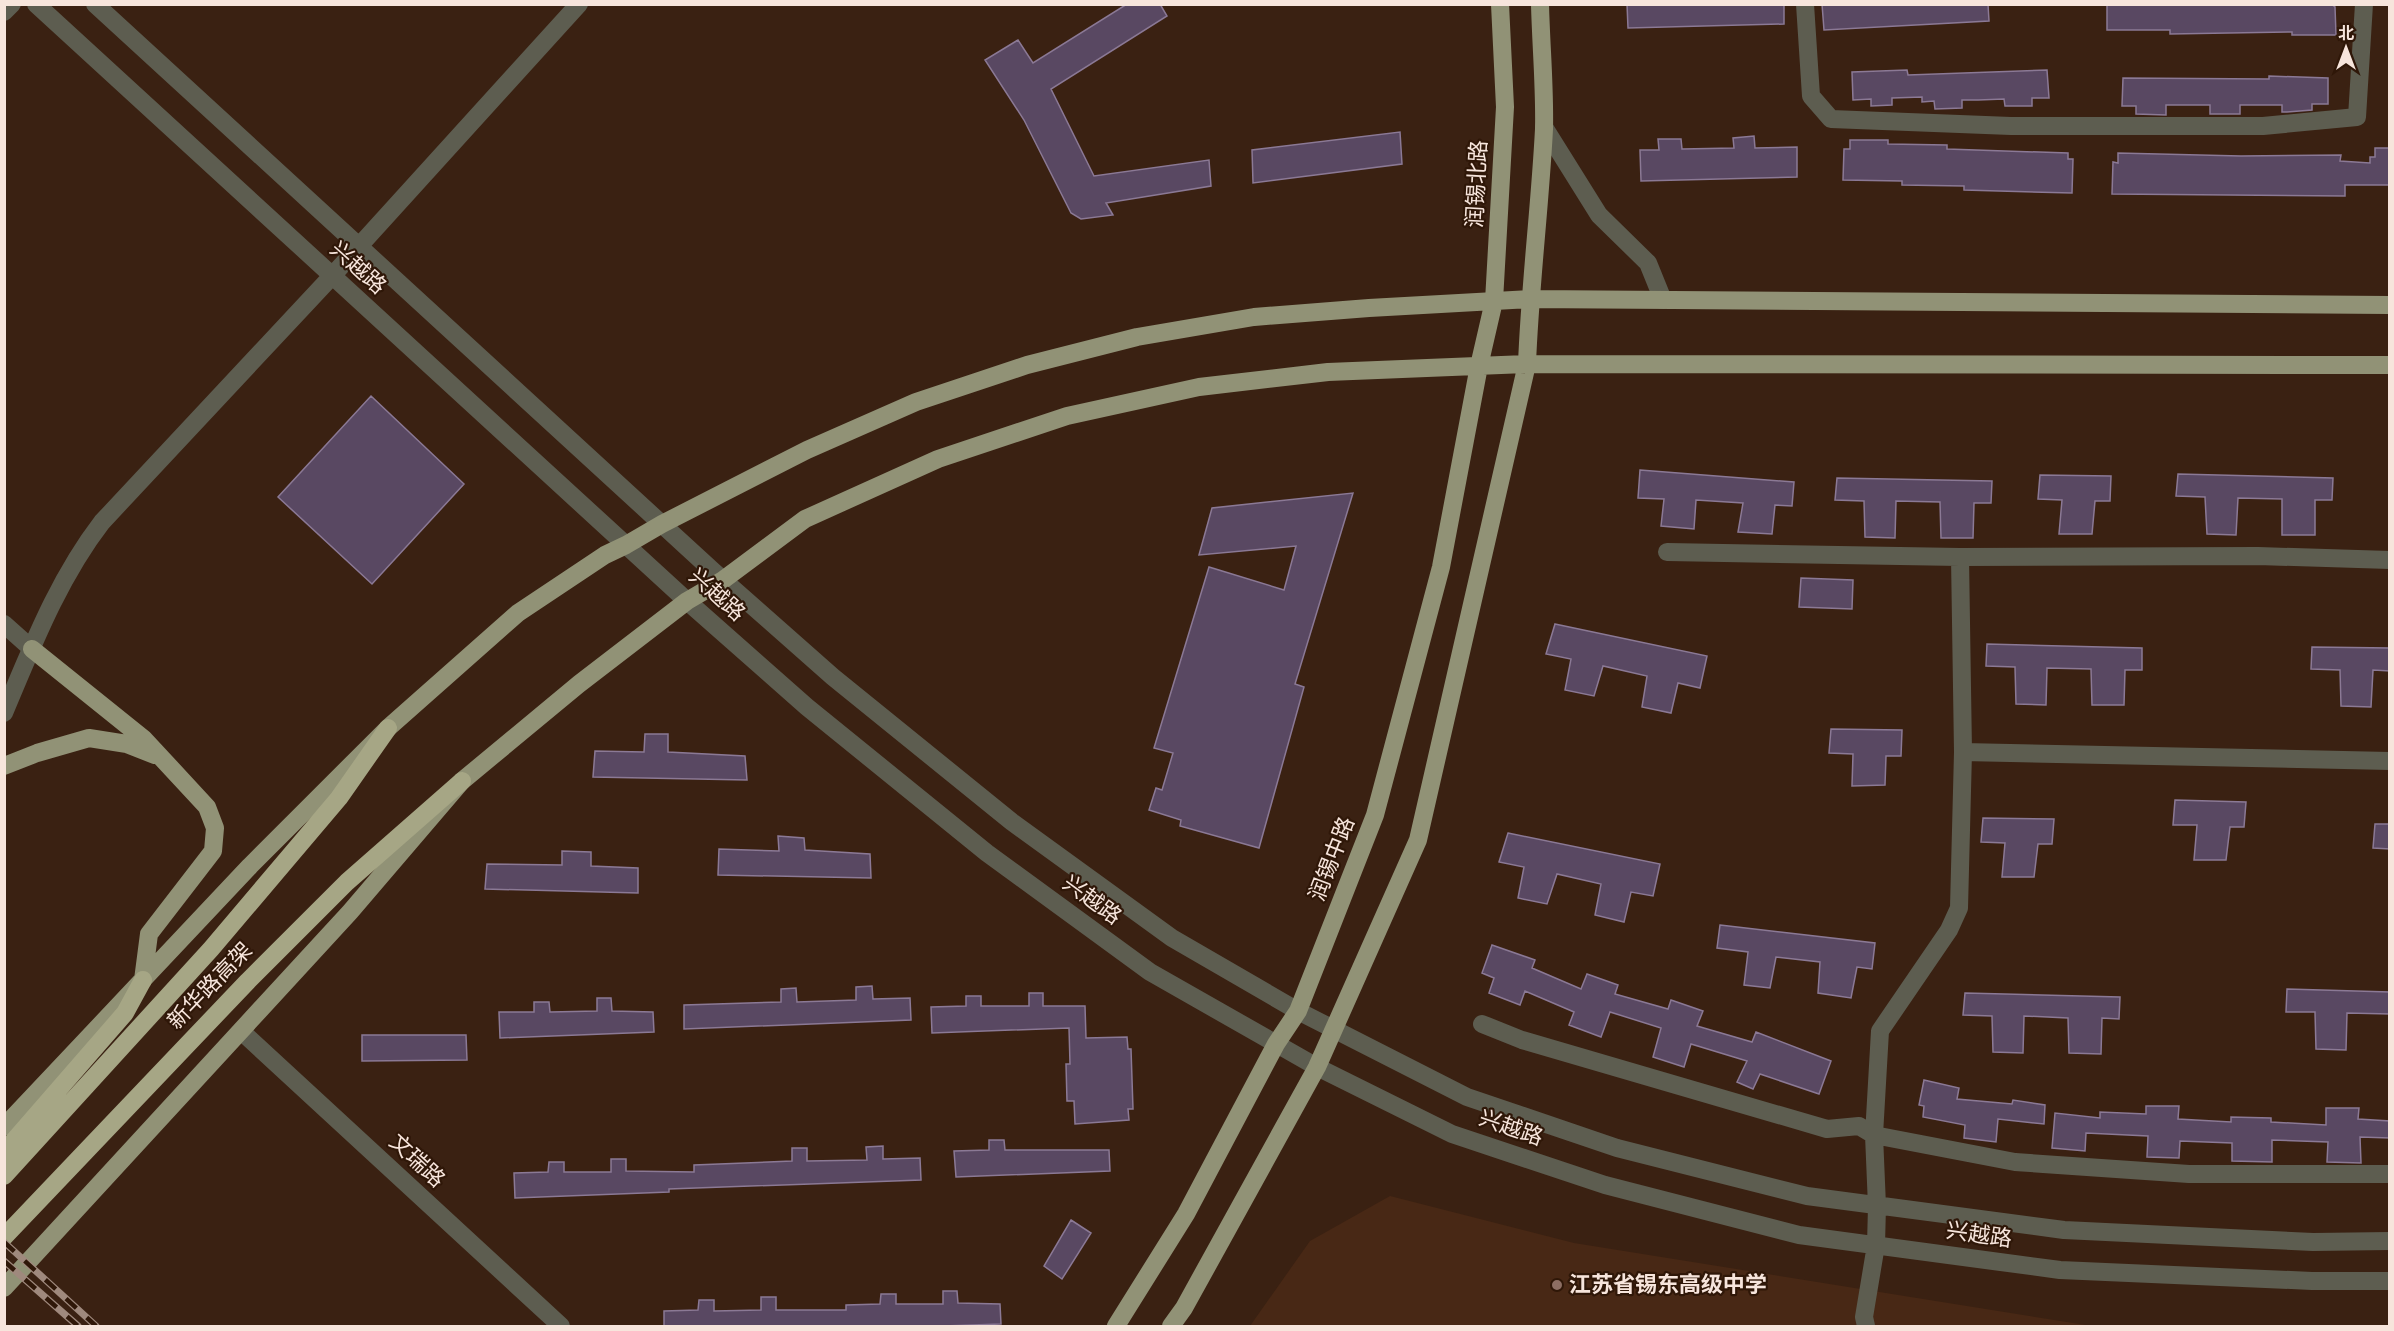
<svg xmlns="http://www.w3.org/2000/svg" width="2394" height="1331" font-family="Karla,'Noto Sans SC',sans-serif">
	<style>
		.built { fill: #482815 }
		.building { fill: #594862; stroke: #8b7995; stroke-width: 1.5 }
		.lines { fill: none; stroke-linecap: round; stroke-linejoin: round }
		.minor { stroke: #5d5d50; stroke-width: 18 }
		.major { stroke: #919276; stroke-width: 18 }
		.highway { stroke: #a6a685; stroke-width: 18 }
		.rail-casing { stroke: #9f897d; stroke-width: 7 }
		.rail { stroke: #2f1708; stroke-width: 4.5; stroke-dasharray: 14; stroke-linecap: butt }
		.education-dot { fill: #8d6e63; stroke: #2f1708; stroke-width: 2 }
		.labels { text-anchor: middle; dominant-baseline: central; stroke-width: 4.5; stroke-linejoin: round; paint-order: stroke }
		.street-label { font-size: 22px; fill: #f7e5dc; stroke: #2f1708 }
		.poi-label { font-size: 22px; font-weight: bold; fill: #f7e5dc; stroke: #2f1708; text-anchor: start }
	</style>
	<rect width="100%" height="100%" fill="#3a2112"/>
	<path class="built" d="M1390,1196L1574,1243L2092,1326H1250L1310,1241Z"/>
	<path class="building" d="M1127,4H1160L1167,16L1051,89L1094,176L1209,160L1211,186L1106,203L1113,215L1081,219L1071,213L1024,120L985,60L1018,40L1033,63Z
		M1627,4H1784V24L1628,28Z
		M1822,4H1988L1989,21L1824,30Z
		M2107,4H2331L2335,7L2336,35H2292V32L2170,34V30H2107Z
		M1907,70L1908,75L2047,70L2049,98H2032V106H2005L2004,99L1978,100H1962V108L1935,109L1934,101L1922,102V97L1892,98V105L1871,106V99L1853,100L1852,72Z
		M2269,76L2328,78V104H2312V110L2287,112H2282V105H2240V114H2210V105H2166V115L2136,114V106H2122L2123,78L2269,79Z
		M1400,132L1402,164L1253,183L1252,150Z
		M1754,136L1755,148L1797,147V177L1641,181L1640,150H1659L1658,139H1681L1682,149L1734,148L1733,138Z
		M1850,140H1888V144L1947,145V149L2068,153V159H2073L2072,193L1964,190V186L1902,185V181L1843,180L1844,149H1850Z
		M2375,148H2390V185H2345V196L2112,194L2113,162L2118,163V153L2241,156L2341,155L2340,161L2370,163V157H2375Z
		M371,396L464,484L372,584L278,497Z
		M1640,470L1794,482L1792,506L1775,505L1772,534L1738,532L1743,503L1696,500L1694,529L1661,526L1664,499L1638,498Z
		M2178,474L2333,478L2332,500H2315V535H2282V499L2238,498L2236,535L2207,534L2205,497L2176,496Z
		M2040,475L2111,476L2110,501H2095L2092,534H2059L2062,500L2038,499Z
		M1837,478L1992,481L1991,503H1974L1973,538H1941L1940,502L1896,501L1895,538L1865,537L1864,501L1835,500Z
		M1353,493L1295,684L1304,687L1259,848L1180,826L1181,820L1149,810L1156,788L1162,790L1173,753L1154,748L1209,567L1284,590L1296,546L1199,555L1212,508Z
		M1801,578L1853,580L1852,609L1799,607Z
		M1555,624L1707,656L1700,688L1678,683L1671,713L1642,707L1647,676L1603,666L1594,696L1565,690L1571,659L1546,654Z
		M1987,644L2142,648V670H2125L2124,705H2092L2091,669L2047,668L2046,705L2016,704L2015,667L1986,666Z
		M2312,647L2390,648V671L2373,670L2371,707L2341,706L2340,670L2311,669Z
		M1831,729L1902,730L1901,756H1886L1885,785L1852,786L1853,754L1829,753Z
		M645,734H668V752L745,756L747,780L593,777L595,751L644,752Z
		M2175,800L2246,802L2244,827H2230L2226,860H2194L2197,825H2173Z
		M1983,818L2054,819L2052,844H2038L2034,877H2002L2005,843L1981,842Z
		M2375,824H2390V849L2373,848Z
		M1508,833L1660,864L1653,896L1631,892L1624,922L1595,915L1601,884L1557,874L1547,904L1518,898L1524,867L1499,862Z
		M778,836L804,838L805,850L870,854L871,878L718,875L719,849L779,851Z
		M562,851L591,852V866L638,868V893L485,889L487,864L562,865Z
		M1720,925L1875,943L1872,969L1857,967L1851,998L1818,993L1820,962L1776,957L1770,988L1744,985L1748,952L1717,948Z
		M1492,945L1535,960L1532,968L1581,989L1587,974L1618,985L1615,994L1668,1009L1671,1000L1703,1011L1697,1026L1752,1042L1756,1032L1831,1061L1819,1094L1760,1074L1753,1089L1737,1082L1747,1061L1691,1044L1684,1067L1653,1057L1661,1028L1610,1012L1601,1037L1569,1025L1574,1012L1525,991L1520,1005L1489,993L1494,978L1482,973Z
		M872,986L873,999L910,998L911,1020L684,1029V1005L781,1002V989L796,988L797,1002L856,1000V987Z
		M2287,989L2390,992V1014L2347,1013L2346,1050L2316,1049L2315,1012H2286Z
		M1029,993H1043V1006H1085L1086,1038L1127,1037L1128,1049H1131L1133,1109H1128L1129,1120L1075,1124L1074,1101H1067L1066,1064H1070L1069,1028L932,1033L931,1007L966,1006V996H981V1006H1029Z
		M1965,993L2120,997L2119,1019L2102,1018L2101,1054L2069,1053L2068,1018L2024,1016L2023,1053L1993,1052L1992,1016L1963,1015Z
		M597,998H611L612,1011L653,1012L654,1032L500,1038L499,1012H534V1002H549L550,1012L597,1011Z
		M362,1035H466L467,1060L362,1061Z
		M1924,1080L1959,1088L1957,1099L2012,1104L2013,1100L2045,1105L2044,1124L1998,1119L1996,1142L1964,1138L1965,1125L1923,1117L1924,1106L1919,1105Z
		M2146,1106H2179L2178,1119L2231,1122V1117L2271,1118V1122L2326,1125V1108H2359L2358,1119L2390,1121V1138L2360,1137L2361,1163L2327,1162L2328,1142L2272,1140V1162L2232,1161V1143L2180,1141L2179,1158L2147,1157L2148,1136L2086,1133L2085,1151L2052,1148L2055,1113L2100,1118V1112L2146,1114Z
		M989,1140H1004L1005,1150H1109L1110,1171L956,1177L954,1151L989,1150Z
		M883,1146V1159L920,1158L921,1180L669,1189V1192L515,1198L514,1173L548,1172L549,1162H564V1172H611V1159H626V1171L694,1172V1165L792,1161V1148H807V1161L867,1160L866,1147Z
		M1071,1220L1091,1233L1062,1279L1044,1266Z
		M943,1291H957L958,1303L1000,1304L1001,1324L943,1326H664V1311L698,1310L699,1300H714V1311L761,1310V1297H776V1310H846V1305L880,1304L881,1294H896V1304H943Z"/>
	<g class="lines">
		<path class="minor" d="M36,4L687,601L807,707L987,853L1150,972L1317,1067L1452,1134L1605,1185L1799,1235L2060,1270L2312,1281H2390
			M95,4L714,572L833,677L1012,822L1172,938L1298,1011L1467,1097L1617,1148L1807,1196L2064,1230L2313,1242L2390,1241
			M1805,4L1811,96L1831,119L2011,126H2263L2357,117L2364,4
			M4,12L12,4
			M1544,127L1599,215L1648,263L1663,300
			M1667,552L1960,557L2258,556L2390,560
			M4,624L32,649
			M4,713C32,647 58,579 102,522L332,276L579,4
			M1963,752L2390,761
			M1482,1024L1522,1040L1827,1129L1859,1126L1874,1135L2015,1162L2189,1174H2390
			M241,1031L561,1326
			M1866,1326L1864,1317L1876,1245L1877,1206L1874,1135L1880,1031L1949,930L1959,908L1963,752L1960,557"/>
		<path class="major" d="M32,649L144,739L207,807L215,828L213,851L149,934L143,980
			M4,766L37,753L89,738L127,744L155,755
			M4,1127L250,866L388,728L518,613L605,555L626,545L662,524L807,450L916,402L1027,365L1137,337L1254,317L1369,308L1529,299L2390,305
			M4,1288L350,912L462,781L579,684L687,601L723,580L805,519L938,459L1067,416L1199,387L1328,372L1527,364L2390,365
			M1116,1326L1186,1214L1276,1044L1298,1011L1375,815L1441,567L1479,366L1494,301L1505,107L1500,4
			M1171,1326L1184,1308L1317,1067L1418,840L1527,364C1530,285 1540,207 1544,129C1545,88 1541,46 1540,4"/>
		<path class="highway" d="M4,1152L125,1013L143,980
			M4,1176L211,949L339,798L388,728
			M4,1237L248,981L347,882L462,781"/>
		<g class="rail-casing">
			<path id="rail" d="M4,1242L96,1326
				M4,1261L78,1326"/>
		</g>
		<use href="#rail" class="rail"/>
	</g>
	<circle class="education-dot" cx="1557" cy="1285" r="6"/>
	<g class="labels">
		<g class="street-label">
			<text transform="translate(1477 184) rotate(-87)">润锡北路</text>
			<text transform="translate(358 268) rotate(42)">兴越路</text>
			<text transform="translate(717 595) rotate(42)">兴越路</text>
			<text transform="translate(1332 859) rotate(-69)">润锡中路</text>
			<text transform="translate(1092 900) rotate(36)">兴越路</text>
			<text transform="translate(210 986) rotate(-46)">新华路高架</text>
			<text transform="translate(1511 1128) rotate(19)">兴越路</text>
			<text transform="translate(417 1161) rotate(43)">文瑞路</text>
			<text transform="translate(1979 1235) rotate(8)">兴越路</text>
		</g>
		<g class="poi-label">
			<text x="1569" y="1285">江苏省锡东高级中学</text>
		</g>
	</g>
	<rect width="2394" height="1331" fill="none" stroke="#f7e5dc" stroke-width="12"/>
	<g transform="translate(2346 48)" stroke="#2f1708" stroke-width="4.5" paint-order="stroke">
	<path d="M0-4.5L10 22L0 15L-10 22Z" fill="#f7e5dc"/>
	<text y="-9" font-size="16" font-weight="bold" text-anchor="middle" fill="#f7e5dc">北</text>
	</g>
</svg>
